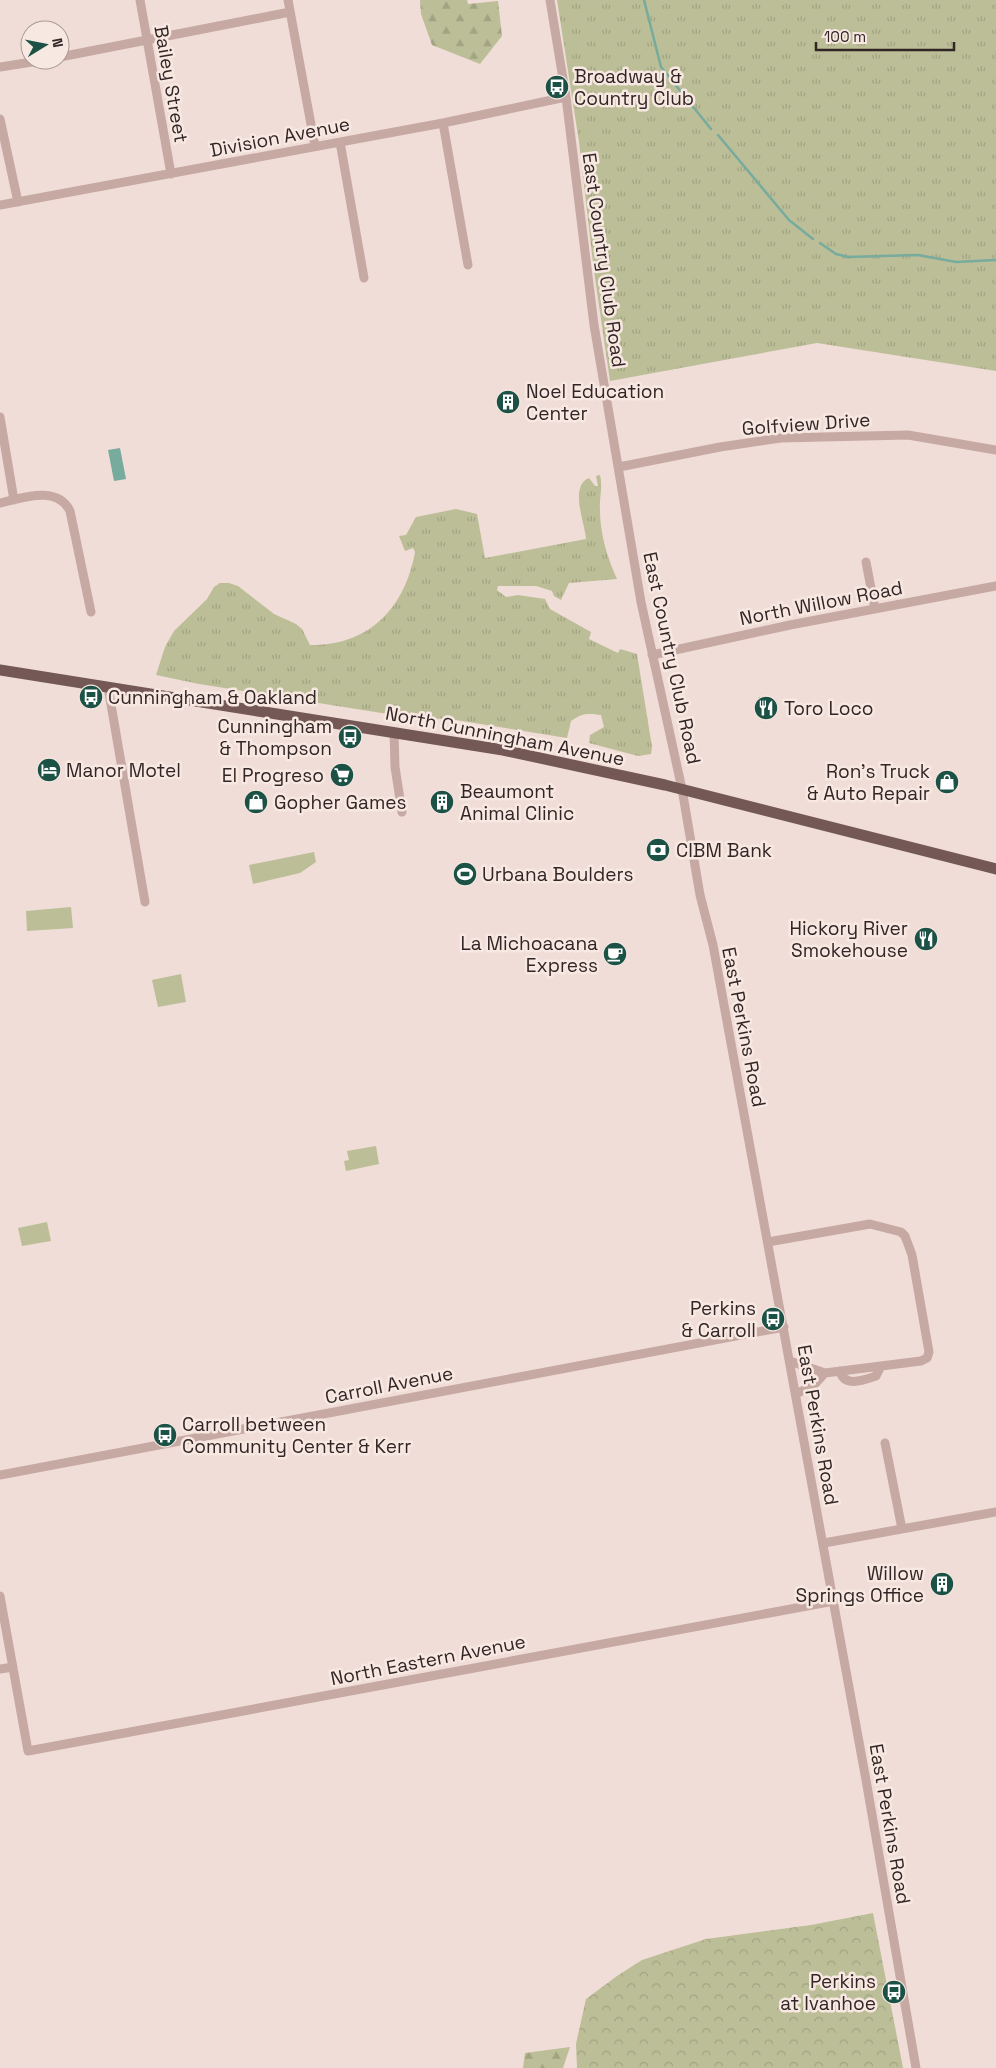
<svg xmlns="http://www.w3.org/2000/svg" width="996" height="2068" font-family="'Space Grotesk',sans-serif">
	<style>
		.grass { fill: url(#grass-tufts) }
		.forest { fill: url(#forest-firs) }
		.park { fill: url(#park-crowns) }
		.garden { fill: #bcbe97 }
		.water { fill: #77ab9e }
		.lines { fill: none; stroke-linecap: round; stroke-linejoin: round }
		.stream { stroke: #77ab9e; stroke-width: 2.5 }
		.minor { stroke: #c7a9a3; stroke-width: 9 }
		.major { stroke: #745856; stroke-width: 11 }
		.labels { text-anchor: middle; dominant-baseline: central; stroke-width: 5; stroke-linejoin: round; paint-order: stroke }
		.poi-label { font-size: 19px; fill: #322525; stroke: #f8e8e2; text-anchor: start }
		.street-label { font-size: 19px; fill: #322525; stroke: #f8e8e2 }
	</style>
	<defs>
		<pattern id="grass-tufts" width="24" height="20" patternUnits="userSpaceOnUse" patternTransform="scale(1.25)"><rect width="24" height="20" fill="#bcbe97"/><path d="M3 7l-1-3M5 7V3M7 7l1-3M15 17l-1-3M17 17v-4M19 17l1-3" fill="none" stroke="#a2a382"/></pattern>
		<pattern id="forest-firs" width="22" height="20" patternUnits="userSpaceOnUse" patternTransform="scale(1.25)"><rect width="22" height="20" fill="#bcbe97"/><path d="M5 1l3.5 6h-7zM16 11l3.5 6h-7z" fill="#a2a382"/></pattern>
		<pattern id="park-crowns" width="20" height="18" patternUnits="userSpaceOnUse" patternTransform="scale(1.25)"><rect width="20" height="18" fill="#bcbe97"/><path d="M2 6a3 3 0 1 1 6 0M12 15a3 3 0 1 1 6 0" fill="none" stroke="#a2a382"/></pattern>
	</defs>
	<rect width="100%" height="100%" fill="#f0ddd7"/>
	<path class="grass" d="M557,0H996V371L817,343L610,381L594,271L579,142Z
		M600,475C603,488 599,498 600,510C600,534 607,557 617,579L569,583L561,600L554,596L552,591L536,586H498L497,590L506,597L518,595L545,599L550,609L591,632L589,639L618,653L620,649L637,654L652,747L651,754L638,756L589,743L590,735L604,727L601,715C588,713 582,713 571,721L567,738L456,720L394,715L199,684L156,675L165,647L174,631L207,599L214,587L220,583H229L238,586L274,614L296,624L302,629L310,645C369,646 405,608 415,552L413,548L405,551L399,536L406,535L416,517L456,509L477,514L485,558L586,539C585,523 569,486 589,478L595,486H598L596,476Z"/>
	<path class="forest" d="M420,0H467L468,4L498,1L502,36L480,64L432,45L421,14Z
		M570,2047L563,2068H523L525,2053Z"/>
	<path class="park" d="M873,1913L903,2068H577L576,2044L586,1999L617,1976L642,1960L706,1939L811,1925Z"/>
	<path class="garden" d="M314,852L316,862L300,873L253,884L249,865Z
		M71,907L73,928L27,931L26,911Z
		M181,974L186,1002L158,1007L152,980Z
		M376,1146L379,1164L346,1171L344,1161L349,1160L347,1151Z
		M47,1222L51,1241L22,1246L18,1228Z"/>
	<path class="water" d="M120,448L126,479L114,481L108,450Z"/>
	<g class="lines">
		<path class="stream" d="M644,0L661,67L711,129
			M718,135L789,220L813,239
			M820,243L836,254L848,257L918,255L956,262L996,260"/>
		<path class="minor" d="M140,0L171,174
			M288,0L315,146
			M550,0L566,97L594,325L641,602L682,789L700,895L713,945L866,1780L916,2068
			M60,57L290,12
			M0,67L45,60
			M0,119L18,202
			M443,123L468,265
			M340,142L364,278
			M0,205L443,123L566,97
			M0,417L14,500
			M619,467L720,447L781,438L908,435L996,450
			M0,503C23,498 57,485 70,511L91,612
			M866,562L875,609
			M652,655L790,625L996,586
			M108,687L145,902
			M394,732L395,767L402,812
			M768,1242L870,1224L901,1232L905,1236L912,1255L929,1352L927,1358L921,1361L825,1373L790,1361
			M840,1371C844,1388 864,1380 876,1376L881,1366
			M796,1394L814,1385L825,1373
			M885,1443L902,1529
			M0,1475L784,1327
			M824,1543L996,1512
			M0,1596L28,1751L834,1601
			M0,1669L13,1667"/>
		<path class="major" d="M0,670L503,750L665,785L996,869"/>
	</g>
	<defs>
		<g id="bus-disc" transform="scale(1.25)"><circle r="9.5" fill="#1c5246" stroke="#f8e8e2"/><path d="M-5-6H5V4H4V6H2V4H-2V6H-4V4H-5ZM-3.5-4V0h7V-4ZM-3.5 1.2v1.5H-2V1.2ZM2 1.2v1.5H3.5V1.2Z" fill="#fff"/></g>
		<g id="building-disc" transform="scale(1.25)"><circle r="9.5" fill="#1c5246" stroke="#f8e8e2"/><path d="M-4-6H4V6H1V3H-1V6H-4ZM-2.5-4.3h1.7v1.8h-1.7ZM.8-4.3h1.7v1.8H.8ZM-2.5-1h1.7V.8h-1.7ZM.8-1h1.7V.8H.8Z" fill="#fff"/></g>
		<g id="restaurant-disc" transform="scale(1.25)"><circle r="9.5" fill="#1c5246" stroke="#f8e8e2"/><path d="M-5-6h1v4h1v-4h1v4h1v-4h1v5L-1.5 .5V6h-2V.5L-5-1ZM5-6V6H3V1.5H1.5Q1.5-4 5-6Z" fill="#fff"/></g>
		<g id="hotel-disc" transform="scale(1.25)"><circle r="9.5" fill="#1c5246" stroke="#f8e8e2"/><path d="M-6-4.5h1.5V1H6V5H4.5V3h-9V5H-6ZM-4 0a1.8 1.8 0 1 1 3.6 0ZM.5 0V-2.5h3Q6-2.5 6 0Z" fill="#fff"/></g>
		<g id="supermarket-disc" transform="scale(1.25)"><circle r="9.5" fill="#1c5246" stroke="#f8e8e2"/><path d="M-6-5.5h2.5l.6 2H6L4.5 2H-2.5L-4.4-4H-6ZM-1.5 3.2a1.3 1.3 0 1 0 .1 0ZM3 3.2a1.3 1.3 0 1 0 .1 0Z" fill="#fff"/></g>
		<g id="shop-disc" transform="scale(1.25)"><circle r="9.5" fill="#1c5246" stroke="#f8e8e2"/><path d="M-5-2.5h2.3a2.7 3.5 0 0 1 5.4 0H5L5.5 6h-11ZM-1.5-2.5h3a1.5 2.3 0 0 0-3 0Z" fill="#fff"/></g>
		<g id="bank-disc" transform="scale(1.25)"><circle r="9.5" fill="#1c5246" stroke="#f8e8e2"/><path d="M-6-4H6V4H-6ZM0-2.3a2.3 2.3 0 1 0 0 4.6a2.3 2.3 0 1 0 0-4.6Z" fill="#fff"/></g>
		<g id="stadium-disc" transform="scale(1.25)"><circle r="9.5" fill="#1c5246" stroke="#f8e8e2"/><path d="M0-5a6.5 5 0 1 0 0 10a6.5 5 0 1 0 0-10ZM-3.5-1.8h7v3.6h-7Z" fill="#fff"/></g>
		<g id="cafe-disc" transform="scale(1.25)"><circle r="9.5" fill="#1c5246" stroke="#f8e8e2"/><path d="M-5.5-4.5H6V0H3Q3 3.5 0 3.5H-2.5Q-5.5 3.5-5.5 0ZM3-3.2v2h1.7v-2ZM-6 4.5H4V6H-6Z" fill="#fff"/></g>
	</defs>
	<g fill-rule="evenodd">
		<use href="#bus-disc" x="557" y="87"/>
		<use href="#building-disc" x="508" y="402"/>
		<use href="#bus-disc" x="91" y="697"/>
		<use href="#restaurant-disc" x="766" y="708"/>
		<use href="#bus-disc" x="350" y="737"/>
		<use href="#hotel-disc" x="49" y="770"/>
		<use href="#supermarket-disc" x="342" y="775"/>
		<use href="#shop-disc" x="947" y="782"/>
		<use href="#shop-disc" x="256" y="802"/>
		<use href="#building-disc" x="442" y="802"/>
		<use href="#bank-disc" x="658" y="850"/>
		<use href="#stadium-disc" x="465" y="874"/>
		<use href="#restaurant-disc" x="926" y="939"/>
		<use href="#cafe-disc" x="615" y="954"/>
		<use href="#bus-disc" x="773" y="1319"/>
		<use href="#bus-disc" x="165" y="1435"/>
		<use href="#building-disc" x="942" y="1584"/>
		<use href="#bus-disc" x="894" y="1992"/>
	</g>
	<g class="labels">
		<g class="poi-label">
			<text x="574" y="76">Broadway &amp;<tspan x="574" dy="22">Country Club</tspan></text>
			<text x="526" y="391">Noel Education<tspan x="526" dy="22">Center</tspan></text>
			<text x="108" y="697">Cunningham &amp; Oakland</text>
			<text x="784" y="708">Toro Loco</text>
			<text x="332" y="726" text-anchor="end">Cunningham<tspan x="332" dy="22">&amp; Thompson</tspan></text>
			<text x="66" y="770">Manor Motel</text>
			<text x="930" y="771" text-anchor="end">Ron's Truck<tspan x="930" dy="22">&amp; Auto Repair</tspan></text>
			<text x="324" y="775" text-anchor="end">El Progreso</text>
			<text x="460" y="791">Beaumont<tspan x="460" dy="22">Animal Clinic</tspan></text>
			<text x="274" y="802">Gopher Games</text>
			<text x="676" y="850">CIBM Bank</text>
			<text x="482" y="874">Urbana Boulders</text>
			<text x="908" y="928" text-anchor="end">Hickory River<tspan x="908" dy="22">Smokehouse</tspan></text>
			<text x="598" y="943" text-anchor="end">La Michoacana<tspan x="598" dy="22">Express</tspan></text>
			<text x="756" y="1308" text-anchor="end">Perkins<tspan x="756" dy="22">&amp; Carroll</tspan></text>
			<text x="182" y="1424">Carroll between<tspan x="182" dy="22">Community Center &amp; Kerr</tspan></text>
			<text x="924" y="1573" text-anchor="end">Willow<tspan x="924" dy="22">Springs Office</tspan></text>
			<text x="876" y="1981" text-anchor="end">Perkins<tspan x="876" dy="22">at Ivanhoe</tspan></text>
		</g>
		<g class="street-label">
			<text transform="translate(171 84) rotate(80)">Bailey Street</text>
			<text transform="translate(280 137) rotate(-11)">Division Avenue</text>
			<text transform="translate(604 260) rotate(82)">East Country Club Road</text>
			<text transform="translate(806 424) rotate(-4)">Golfview Drive</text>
			<text transform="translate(821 603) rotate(-11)">North Willow Road</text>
			<text transform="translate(672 658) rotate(78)">East Country Club Road</text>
			<text transform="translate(505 736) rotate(11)">North Cunningham Avenue</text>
			<text transform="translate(744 1027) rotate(79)">East Perkins Road</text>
			<text transform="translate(389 1385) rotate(-11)">Carroll Avenue</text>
			<text transform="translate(818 1425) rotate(80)">East Perkins Road</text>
			<text transform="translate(428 1660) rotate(-11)">North Eastern Avenue</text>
			<text transform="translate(890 1824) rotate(80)">East Perkins Road</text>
		</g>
	</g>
	<g transform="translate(45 45) rotate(80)"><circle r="24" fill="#f8e8e2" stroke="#a99a96"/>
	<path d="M0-4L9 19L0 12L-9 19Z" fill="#1c5246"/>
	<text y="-8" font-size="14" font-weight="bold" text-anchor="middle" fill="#322525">N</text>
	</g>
	<path d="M816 42v8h138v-8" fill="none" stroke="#322525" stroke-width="2.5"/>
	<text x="824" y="42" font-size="15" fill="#322525" stroke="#f8e8e2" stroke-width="4" paint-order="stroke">100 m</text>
</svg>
